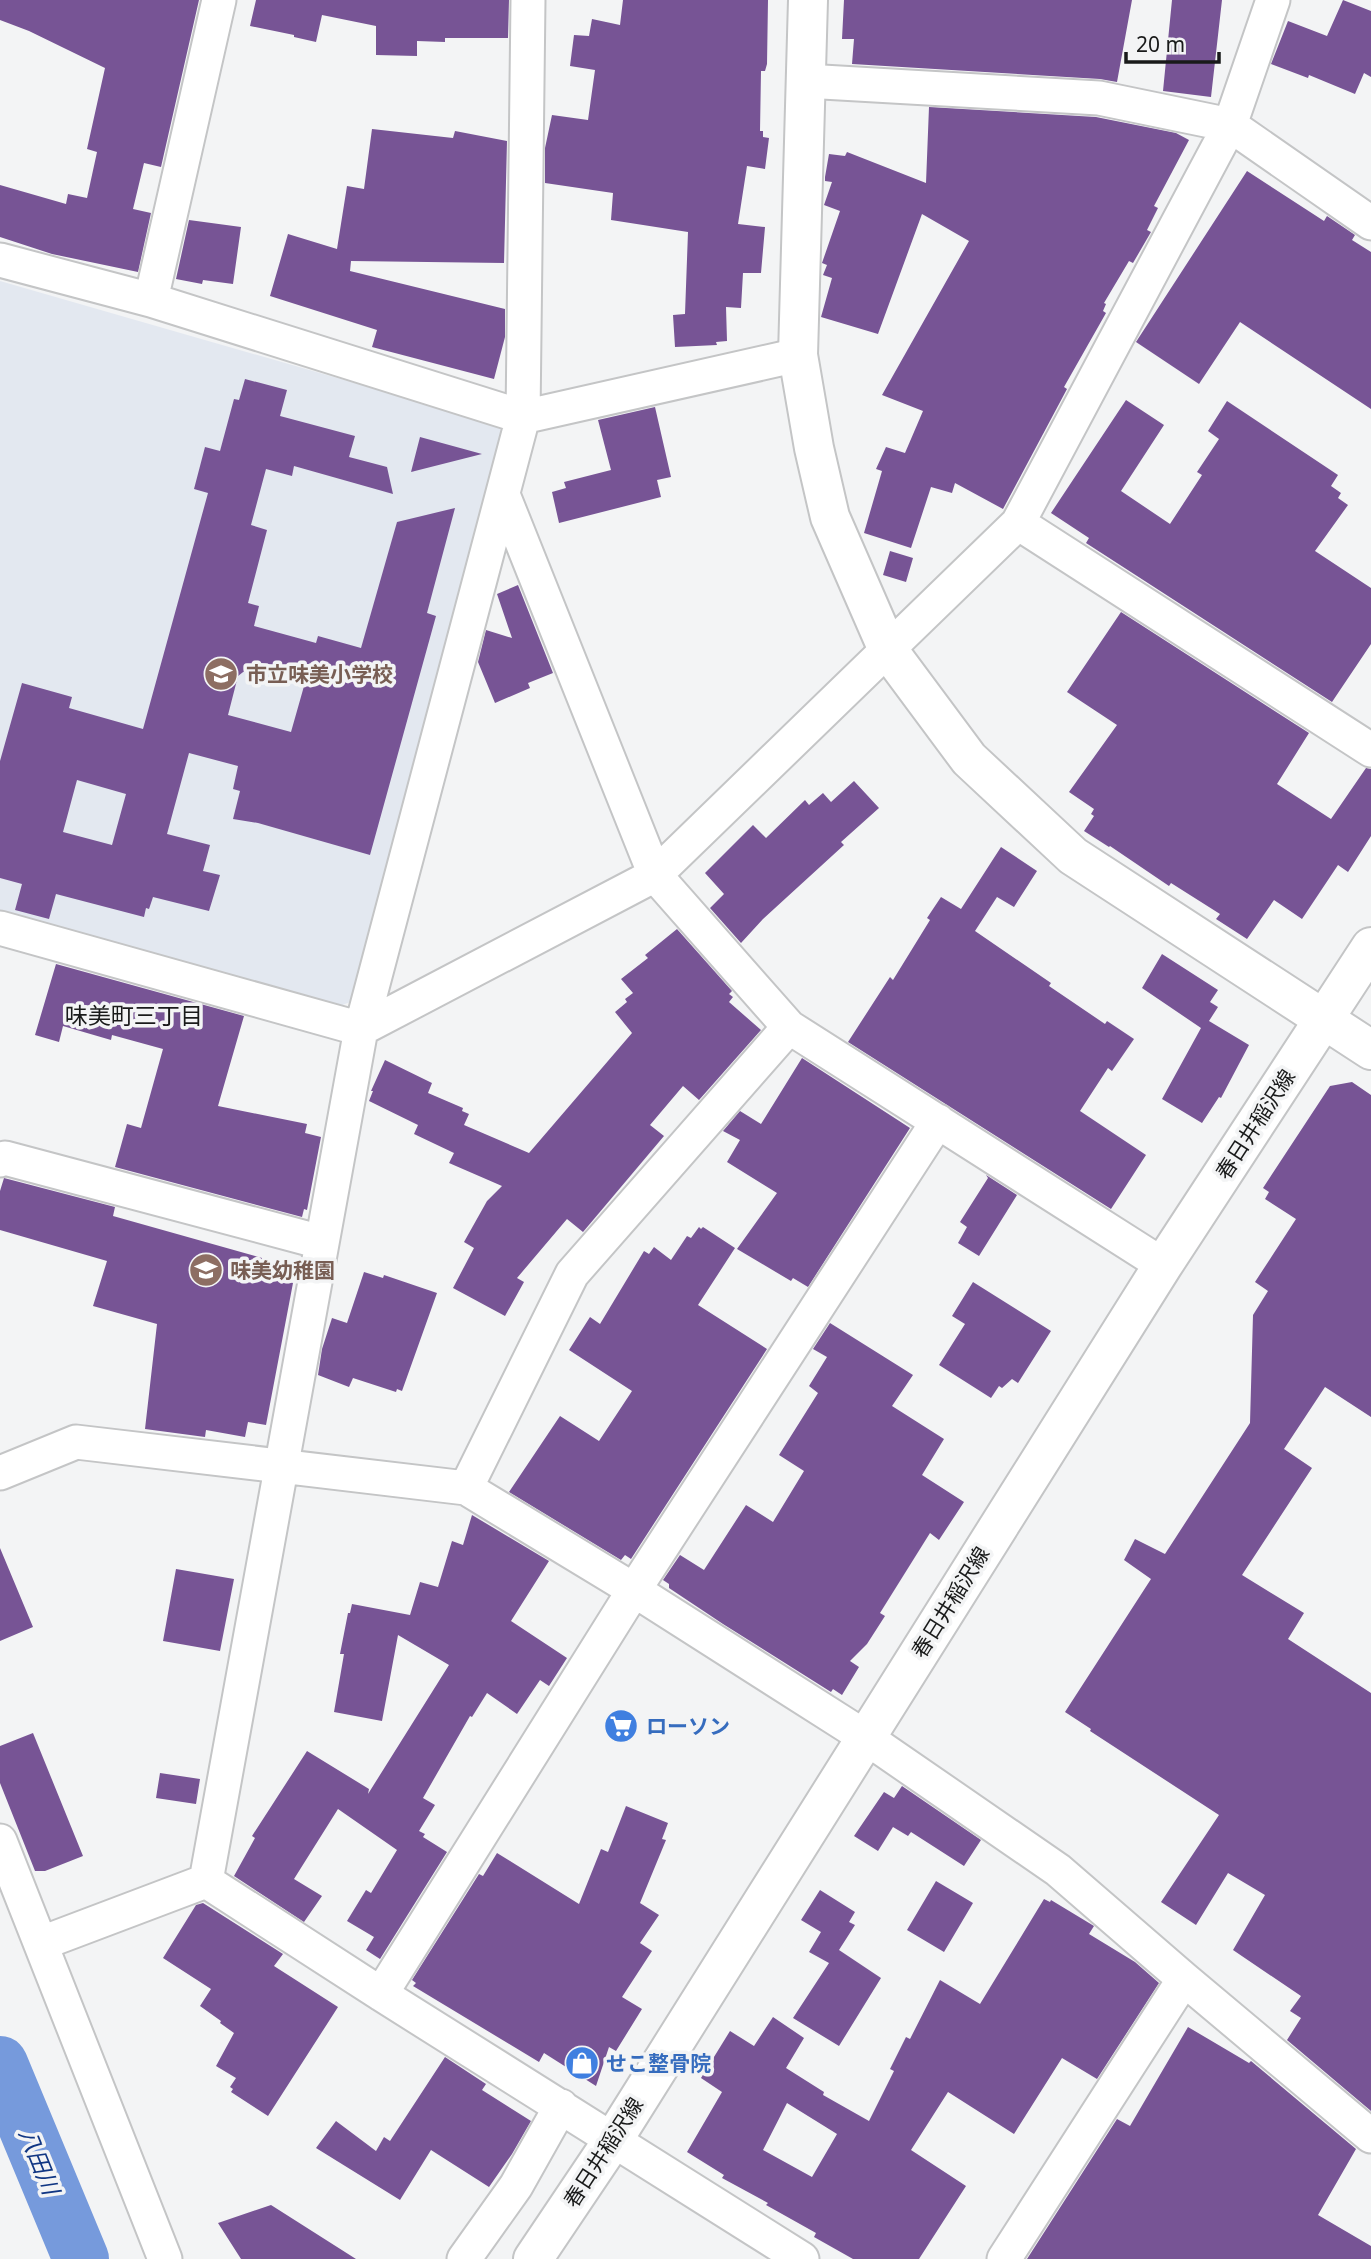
<svg xmlns="http://www.w3.org/2000/svg" width="1371" height="2259" font-family="'Noto Sans','Noto Sans JP',sans-serif">
	<style>
		.built { fill: #e3e8f0 }
		.lines { fill: none; stroke-linecap: round; stroke-linejoin: round }
		.river { stroke: #769adc; stroke-width: 56 }
		.building { fill: #775495; fill-rule: evenodd }
		.minor-casing { stroke: #c4c5c6; stroke-width: 37 }
		.tertiary-casing { stroke: #c4c5c6; stroke-width: 42 }
		.primary-casing { stroke: #c4c5c6; stroke-width: 42 }
		.minor { stroke: #fff; stroke-width: 33 }
		.tertiary { stroke: #fff; stroke-width: 38 }
		.primary { stroke: #fff; stroke-width: 38 }
		.labels { text-anchor: middle; dominant-baseline: central; stroke-width: 7; stroke-linejoin: round; paint-order: stroke }
		.education-label { font-size: 21px; font-weight: bold; fill: #785e54; stroke: #f3f4f5; text-anchor: start }
		.street-label { font-size: 21px; fill: #191a1a; stroke: #f3f4f5 }
		.shop-label { font-size: 21px; font-weight: bold; fill: #366cbe; stroke: #f3f4f5; text-anchor: start }
		.neighbourhood-label { font-size: 23px; fill: #191a1a; stroke: #f3f4f5 }
		.water-label { font-size: 23px; font-style: italic; fill: #103683; stroke: #f3f4f5 }
	</style>
	<rect width="100%" height="100%" fill="#f3f4f5"/>
	<path class="built" d="M0,281L497,424L505,437L353,1001L337,1007L0,911Z"/>
	<g class="lines">
		<path class="river" d="M0,2064L81,2259"/>
	</g>
	<path class="building" d="M0,0H199L161,167L144,163L133,209L151,213L138,272L52,254L0,237V185L66,204L68,194L87,198L97,152L87,149L105,68L29,31L0,20Z
		M256,0H509L508,38H445V42L417,41V56L376,55V26L322,15L316,42L294,37V35L250,26Z
		M623,0H768L767,64L765,71H761L760,131H763V137L769,138L765,169L747,166L738,224L765,227L761,273H743L741,308L726,307L727,341L716,342L717,345L675,347L673,315L685,314L688,232L611,220L613,193L545,183V148L552,115L588,120L595,70L570,66L574,35L589,36L592,19L620,25Z
		M844,0H1132L1117,82L1100,79L852,64L854,39H842Z
		M1172,0H1222L1211,97L1163,91Z
		M1343,0L1371,11V77L1364,73L1355,94L1309,75L1308,78L1271,64L1288,21L1327,36Z
		M929,107L1096,117L1176,133L1189,140L1154,206L1158,208L1147,230L1151,232L1133,263L1129,261L1104,303L1106,304L1103,311L1106,313L1064,387L1067,389L1003,509L955,483L952,493L931,487L911,548L864,533L882,471L876,469L886,447L905,453L923,411L882,395L969,241L922,214L878,334L821,317L832,278L823,275L827,265L822,263L840,211L824,205L832,182L825,181V177L829,154L845,156L847,152L926,183Z
		M372,129L453,138L455,131L507,141L504,263L351,261L350,271L505,309V337L494,379L372,347L377,330L270,296L288,234L337,249L347,186L364,189Z
		M1247,171L1324,221L1327,216L1355,235L1352,240L1371,252V409L1240,322L1199,384L1136,342Z
		M189,220L241,227L233,284L203,280L202,284L176,279Z
		M245,379L287,390L280,416L355,436L349,457L387,467L393,494L294,466L292,476L266,469L251,525L267,530L248,603L259,606L254,626L316,643L318,636L361,648L397,522L455,508L427,613L436,616L370,855L258,823L233,819L240,791L233,789L238,766L189,753L167,834L210,845L203,871L220,875L209,911L153,897L149,909L146,908L144,917L56,894L49,919L15,910L22,884L0,878V761L22,683L72,697L69,708L143,729L208,493L194,489L205,447L220,451L234,399L239,400ZM256,662L308,672L291,732L228,715L238,676ZM77,780L126,794L112,845L63,832Z
		M1126,400L1164,425L1121,491L1170,524L1202,475L1197,472L1219,439L1208,431L1227,401L1338,475L1331,486L1341,493L1338,498L1348,505L1315,551L1371,588V644L1332,702L1086,543L1089,538L1051,513Z
		M655,407L671,477L657,480L661,497L559,523L552,492L566,488L564,482L611,470L598,420Z
		M420,437L482,454L411,472Z
		M890,551L913,558L906,582L883,575Z
		M518,585L553,673L528,683L530,688L495,703L478,662L486,630L512,638L497,594Z
		M1121,612L1309,733L1277,784L1331,819L1366,768L1371,769V836L1348,872L1338,865L1302,919L1274,900L1247,939L1216,919L1220,914L1171,883L1169,886L1110,846L1109,847L1084,831L1094,816L1091,814L1094,809L1069,792L1117,725L1067,692Z
		M854,781L879,808L841,842L844,845L763,919L741,943L710,908L724,894L705,873L753,825L766,838L805,800L809,805L823,793L831,802Z
		M1001,847L1037,871L1014,907L997,897L975,931L1051,983L1049,986L1105,1024L1107,1021L1134,1039L1112,1071L1108,1068L1080,1111L1146,1155L1111,1209L848,1042L890,977L893,980L930,920L927,918L941,897L961,909Z
		M677,929L732,991L729,994L733,997L729,1002L761,1030L699,1100L683,1086L650,1125L664,1136L583,1232L567,1219L517,1278L524,1282L505,1316L453,1288L474,1248L464,1242L487,1201L502,1186L449,1163L454,1153L414,1134L418,1125L369,1101L373,1091H371L385,1060L432,1083L428,1093L463,1108L462,1111L469,1114L464,1125L529,1153L632,1033L615,1012L627,1002L625,999L633,993L621,979L648,958L645,955Z
		M1162,954L1218,990L1210,1002L1218,1007L1209,1021L1249,1045L1221,1098L1219,1097L1202,1123L1162,1099L1201,1028L1142,988Z
		M56,964L244,1016L218,1106L307,1124L305,1133L321,1137L307,1210L304,1209L302,1217L115,1167L127,1124L141,1128L163,1049L112,1035L111,1040L63,1026L59,1042L35,1035Z
		M802,1058L910,1128L808,1287L793,1278L791,1281L737,1249L777,1193L727,1162L740,1140L723,1131L740,1111L761,1124Z
		M1352,1082L1371,1095V1417L1325,1387L1284,1449L1312,1468L1242,1575L1304,1613L1288,1639L1371,1693V2111L1287,2040L1301,2018L1290,2011L1301,1996L1233,1950L1265,1895L1228,1873L1196,1925L1161,1902L1219,1815L1090,1731L1091,1729L1065,1712L1151,1579L1124,1560L1135,1539L1165,1554L1250,1423L1253,1315L1268,1291L1255,1282L1296,1219L1265,1199L1269,1192L1263,1188L1330,1086Z
		M986,1175L1017,1195L979,1256L958,1243L967,1227L960,1222L988,1178Z
		M4,1178L115,1207L113,1216L294,1267L289,1282L293,1283L266,1425L248,1422L245,1437L206,1430L205,1437L145,1429L157,1324L93,1306L107,1261L0,1230V1191Z
		M699,1227L701,1229L703,1227L735,1248L698,1305L767,1349L631,1559L625,1555L621,1560L509,1492L560,1416L599,1441L632,1391L569,1350L590,1317L600,1324L644,1251L649,1254L654,1247L671,1260L687,1236L691,1238Z
		M364,1272L383,1278L384,1275L437,1293L402,1391L397,1389L396,1392L353,1378L349,1387L318,1375L322,1349L332,1318L347,1323Z
		M973,1282L1051,1331L1018,1383L1012,1379L1002,1388L999,1386L991,1398L939,1365L965,1324L952,1316Z
		M830,1323L913,1375L892,1406L944,1439L922,1475L964,1502L939,1540L930,1533L880,1613L885,1616L867,1644L850,1661L859,1667L842,1695L833,1689L831,1692L723,1624L669,1588V1584L663,1580L680,1555L704,1570L746,1505L773,1522L804,1471L779,1455L818,1393L809,1386L827,1357L813,1349Z
		M472,1515L549,1561L511,1621L567,1658L549,1686L540,1680L517,1714L487,1693L472,1717L470,1716L423,1798L435,1805L419,1831L425,1834L423,1837L447,1852L380,1959L366,1950L374,1937L347,1921L366,1890L371,1893L397,1850L338,1809L294,1879L322,1896L304,1922L234,1876L255,1838L252,1836L307,1751L369,1789L368,1794L449,1665L398,1635L382,1721L334,1712L344,1654H340L348,1613H350L352,1604L410,1615L420,1582L438,1587L452,1541L463,1545Z
		M0,1548L33,1627L0,1641Z
		M176,1569L234,1579L220,1651L163,1641Z
		M33,1733L83,1856L45,1871H35L0,1783V1746Z
		M160,1773L200,1779L196,1804L156,1798Z
		M902,1786L981,1840L964,1866L911,1832L908,1836L893,1827L878,1851L854,1836L884,1792L894,1798Z
		M626,1806L668,1823L662,1839L666,1840L640,1903L659,1915L640,1943L652,1951L622,1997L642,2009L616,2051L609,2047L596,2086L544,2053L539,2062L413,1986L416,1983L412,1980L479,1874L483,1876L497,1853L579,1904L601,1849L608,1852Z
		M936,1881L973,1903L944,1952L907,1930Z
		M820,1890L855,1912L849,1922L855,1925L839,1950L881,1978L839,2046L793,2018L829,1963L809,1952L821,1932L801,1920Z
		M1044,1899L1050,1902L1051,1900L1094,1926L1089,1934L1135,1962L1159,1983L1097,2079L1062,2058L1014,2134L948,2092L911,2150L966,2186L919,2259H853L814,2237L816,2233L766,2205L768,2203L722,2178L724,2175L687,2152L722,2092L701,2078L730,2031L754,2046L773,2017L804,2038L786,2068L824,2092L823,2095L869,2121L894,2071L890,2069L906,2037L910,2039L940,1980L980,2004ZM787,2103L837,2134L812,2177L763,2150Z
		M203,1903L283,1954L274,1966L338,2007L268,2116L231,2092L233,2089L230,2087L236,2078L216,2066L234,2033L220,2023L221,2021L200,2006L211,1989L163,1958L196,1905Z
		M1188,2027L1249,2063L1251,2061L1356,2149L1318,2215L1371,2246V2259H1027L1117,2119L1130,2126Z
		M445,2057L486,2084L482,2090L531,2121L512,2154L489,2187L431,2150L400,2200L316,2148L336,2121L376,2151L384,2137L390,2141Z
		M271,2205L356,2259H241L218,2223Z"/>
	<g class="lines">
		<g class="minor-casing">
			<path id="minor" d="M805,81L1099,98L1230,125L1371,223
				M0,260L151,300L523,417L798,355
				M151,300L219,0
				M504,497L655,875L789,1027L1163,1265
				M1018,523L1371,750
				M0,928L361,1029L655,875L1018,523L1230,125L1273,0
				M0,1160L5,1158L321,1242
				M0,1473L76,1442L466,1488L634,1590L865,1737L1058,1870L1184,1979L1371,2136
				M466,1488L572,1274L789,1027
				M0,1841L165,2259
				M206,1881L361,1029L523,417L528,0
				M206,1881L381,1994L802,2259
				M42,1943L206,1881
				M381,1994L634,1590L938,1121
				M464,2259L516,2186L561,2106
				M1004,2259L1184,1979"/>
		</g>
		<g class="tertiary-casing">
			<path id="tertiary" d="M808,0L798,355L814,448L830,517L888,650L969,759L1073,856L1371,1050"/>
		</g>
		<g class="primary-casing">
			<path id="primary" d="M533,2259L613,2140L1163,1265L1371,947"/>
		</g>
		<use href="#minor" class="minor"/>
		<use href="#tertiary" class="tertiary"/>
		<use href="#primary" class="primary"/>
	</g>
	<defs>
		<g id="school-disc" transform="scale(1.75)"><circle r="9.5" fill="#8d6e63" stroke="#f3f4f5"/><path d="M0-5L7-2L0 1L-7-2ZM-4 1L0 2.5L4 1V4Q0 6-4 4Z" fill="#fff"/></g>
		<g id="supermarket-disc" transform="scale(1.75)"><circle r="9.5" fill="#3f7fe0" stroke="#f3f4f5"/><path d="M-6-5.5h2.5l.6 2H6L4.5 2H-2.5L-4.4-4H-6ZM-1.5 3.2a1.3 1.3 0 1 0 .1 0ZM3 3.2a1.3 1.3 0 1 0 .1 0Z" fill="#fff"/></g>
		<g id="shop-disc" transform="scale(1.75)"><circle r="9.5" fill="#3f7fe0" stroke="#f3f4f5"/><path d="M-5-2.5h2.3a2.7 3.5 0 0 1 5.4 0H5L5.5 6h-11ZM-1.5-2.5h3a1.5 2.3 0 0 0-3 0Z" fill="#fff"/></g>
	</defs>
	<g fill-rule="evenodd">
		<use href="#school-disc" x="221" y="674"/>
		<use href="#school-disc" x="206" y="1270"/>
		<use href="#supermarket-disc" x="621" y="1726"/>
		<use href="#shop-disc" x="582" y="2063"/>
	</g>
	<g class="labels">
		<g class="education-label">
			<text x="246" y="674">市立味美小学校</text>
			<text x="230" y="1270">味美幼稚園</text>
		</g>
		<g class="street-label">
			<text transform="translate(1255 1124) rotate(-57)">春日井稲沢線</text>
			<text transform="translate(950 1602) rotate(-58)">春日井稲沢線</text>
			<text transform="translate(603 2152) rotate(-57)">春日井稲沢線</text>
		</g>
		<g class="shop-label">
			<text x="646" y="1726">ローソン</text>
			<text x="606" y="2063">せこ整骨院</text>
		</g>
		<g class="neighbourhood-label">
			<text x="134" y="1015">味美町三丁目</text>
		</g>
		<g class="water-label">
			<text transform="translate(40 2161) rotate(68)">八田川</text>
		</g>
	</g>
	<path d="M1126 52v10h93v-10" fill="none" stroke="#191a1a" stroke-width="3.5"/>
	<text x="1136" y="52" font-size="21" fill="#191a1a" stroke="#f3f4f5" stroke-width="5" paint-order="stroke">20 m</text>
</svg>
